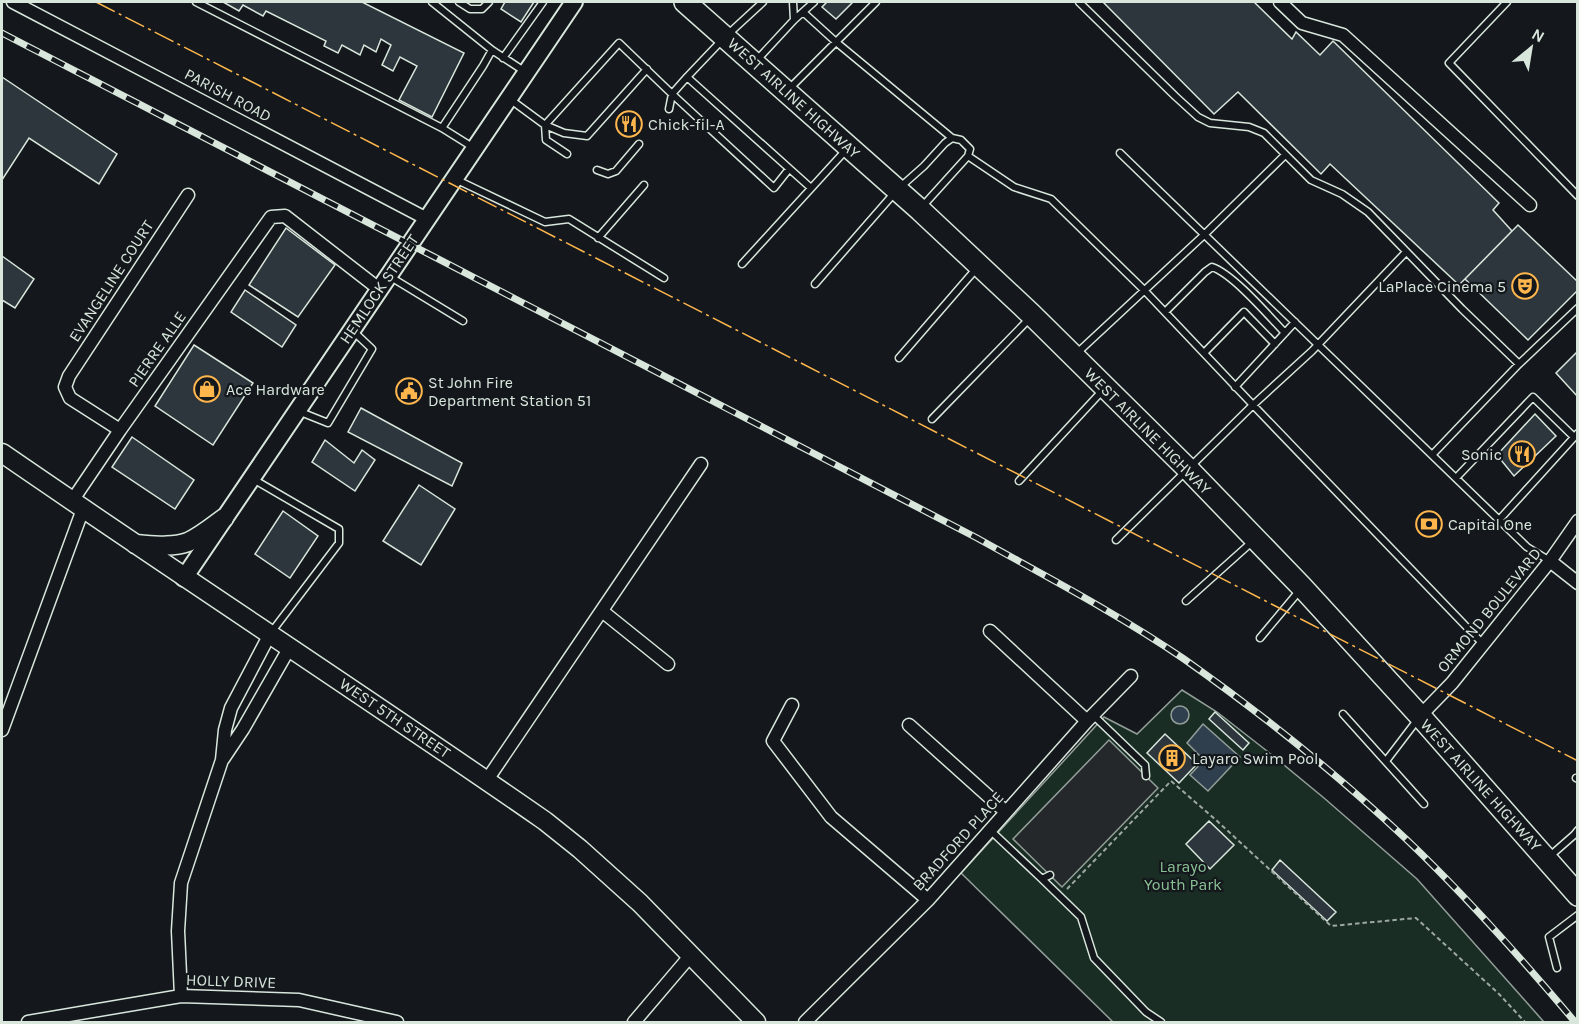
<svg xmlns="http://www.w3.org/2000/svg" width="1579" height="1024" font-family="Karla,sans-serif">
	<style>
		.green { fill: #1a2d24; stroke: #939e99; stroke-width: 1.5 }
		.parking { fill: #24282b; stroke: #939e99; stroke-width: 1.5 }
		.water { fill: #2f3f4d; stroke: #939e99; stroke-width: 1.5 }
		.building { fill: #2c363c; stroke: #d8e6dc; stroke-width: 1.5 }
		.lines { fill: none; stroke-linecap: round; stroke-linejoin: round }
		.service-casing { stroke: #d8e6dc; stroke-width: 9 }
		.minor-casing { stroke: #d8e6dc; stroke-width: 15 }
		.tertiary-casing { stroke: #d8e6dc; stroke-width: 20 }
		.secondary-casing { stroke: #d8e6dc; stroke-width: 21 }
		.trunk-casing { stroke: #d8e6dc; stroke-width: 24 }
		.path { stroke: #9da8a2; stroke-width: 2; stroke-dasharray: 4.5 3; stroke-linecap: butt }
		.service { stroke: #14181c; stroke-width: 6 }
		.minor { stroke: #14181c; stroke-width: 12 }
		.tertiary { stroke: #14181c; stroke-width: 16 }
		.secondary { stroke: #14181c; stroke-width: 18 }
		.trunk { stroke: #14181c; stroke-width: 21 }
		.rail-casing { stroke: #d8e6dc; stroke-width: 7 }
		.rail { stroke: #14181c; stroke-width: 4.5; stroke-dasharray: 14; stroke-linecap: butt }
		.power { stroke: #ffb74d; stroke-width: 1.5; stroke-dasharray: 21 4.5 3 4.5; stroke-linecap: butt }
		.labels { text-anchor: middle; dominant-baseline: central; stroke-width: 4.5; stroke-linejoin: round; paint-order: stroke }
		.street-label { font-size: 16px; fill: #d8e6dc; stroke: #14181c }
		.poi-label { font-size: 16px; fill: #d8e6dc; stroke: #14181c; text-anchor: start }
		.park-label { font-size: 16px; fill: #8ac095; stroke: #14181c }
	</style>
	<rect width="100%" height="100%" fill="#14181c"/>
	<path class="green" d="M1182,690L1217,712L1267,751L1324,798L1417,879L1544,1022H1113L961,873L1104,717L1137,734Z"/>
	<path class="parking" d="M1109,740L1158,788L1062,887L1013,839Z"/>
	<path class="water" d="M1171 715a9 9 0 1 1 18 0a9 9 0 1 1-18 0Z
		M1203,724L1240,757L1208,791L1190,775L1204,760L1187,743Z"/>
	<path class="building" d="M223,2H362L464,53L432,117L399,100L417,66L400,57L393,71L382,65L391,45L381,39L376,52L364,45L360,55L342,45L338,53L324,46L326,41L266,11L263,16L243,5L239,11Z
		M505,2H534L521,22L501,9Z
		M827,2H853L836,19L822,7Z
		M1103,2H1254L1292,39L1296,32L1320,55L1333,41L1499,203L1493,210L1512,231L1459,285L1330,164L1321,174L1238,92L1214,114Z
		M2,77L117,154L99,184L29,138L2,180Z
		M1518,225L1578,282V290L1528,340L1465,279Z
		M286,228L335,265L298,317L249,285Z
		M2,256L34,279L15,308L2,300Z
		M245,290L296,325L282,347L231,312Z
		M194,345L253,383L213,445L155,406Z
		M1578,351V395L1577,396L1556,373Z
		M361,408L462,463L452,486L348,432Z
		M1535,414L1556,436L1514,476L1497,455Z
		M132,437L194,480L175,509L112,467Z
		M325,440L354,463L362,450L375,460L355,491L312,462Z
		M419,485L455,509L421,565L383,541Z
		M283,511L318,536L290,578L255,554Z
		M1215,712L1249,743L1243,750L1209,719Z
		M1165,734L1197,764L1179,783L1147,753Z
		M1209,821L1234,845L1210,869L1186,844Z
		M1280,860L1336,912L1327,921L1272,870Z"/>
	<g class="lines">
		<g class="service-casing">
			<path id="service" d="M196,2L442,128L474,148
				M432,2L492,50L483,66L442,128
				M459,2L470,9H482L489,2
				M763,2L725,37L687,77L811,188
				M793,2L794,20
				M1079,2L1175,96L1198,117L1210,123L1249,127L1264,133L1311,180L1342,194L1368,212L1462,309L1519,364L1578,308
				M1507,2L1449,63L1578,196
				M803,12L836,42L952,138
				M492,50L524,71
				M503,58L543,2
				M756,61L794,20L814,2
				M789,89L876,2
				M672,94L774,188L789,169
				M511,100L545,125L564,133L587,136L647,69
				M669,109L672,94
				M1120,153L1527,547L1550,561
				M567,154L546,140L545,125L619,43L672,94L687,77
				M968,156L1014,187L1051,199L1144,290L1253,405L1483,644
				M597,170L608,174L616,171L639,144
				M455,179L545,222L569,219L664,278
				M598,238L644,185
				M742,264L846,150
				M389,276L463,321
				M815,284L897,190L924,166L945,143L952,138L961,140L970,149L968,156L921,208
				M1165,312L1205,272L1212,267C1233,274 1268,315 1285,333
				M1204,353L1244,312L1275,344
				M1076,354L1204,235L1285,155
				M899,358L976,269
				M1235,387L1295,322
				M298,411L328,423L372,349L352,330
				M932,419L1030,318
				M1432,455L1519,364
				M1456,478L1533,397L1574,437
				M253,479L339,529V543L270,634
				M1019,481L1103,390
				M1499,520L1578,433
				M1116,540L1253,405L1312,351L1406,252
				M1186,601L1253,541
				M1260,638L1300,590
				M1343,714L1424,804
				M1093,715L1145,765L1146,776
				M1386,761L1418,719
				M1576,778L1578,779
				M990,830L1042,879L1050,875
				M1550,856L1574,835L1578,830
				M1042,879L1081,917L1094,958L1146,1012L1161,1022
				M1557,968L1549,937L1578,915"/>
		</g>
		<g class="minor-casing">
			<path id="minor" d="M13,2L427,219
				M1280,2L1302,23L1343,35L1530,205
				M120,430L70,398L65,387L69,376L188,195
				M72,501L120,430L271,217L285,216L379,289
				M1550,561L1578,583
				M602,611L668,664
				M990,631L1087,721
				M792,705L773,741L831,817L928,900
				M1420,716L1452,683L1550,561L1578,521
				M909,725L1006,812
				M2,730L83,509
				M223,759L243,729L290,647
				M487,780L701,464
				M181,996L178,931L181,883L222,760L225,730L231,708L270,634
				M28,1022L181,996L299,1000L397,1022
				M634,1022L691,955
				M805,1022L928,900L1087,721L1131,676"/>
		</g>
		<g class="tertiary-casing">
			<path id="tertiary" d="M184,578L574,2"/>
		</g>
		<g class="secondary-casing">
			<path id="secondary" d="M2,453C182,577 365,696 545,821L580,849L640,903L756,1022
				M135,544C152,545 171,548 188,542C201,536 213,526 224,518"/>
		</g>
		<g class="trunk-casing">
			<path id="trunk" d="M685,2L920,210L1032,315L1188,469L1302,587L1420,716L1578,895"/>
		</g>
		<path class="path" d="M1067,889L1171,781L1216,820L1331,926L1416,918L1499,994L1525,1022"/>
		<use href="#service" class="service"/>
		<use href="#minor" class="minor"/>
		<use href="#tertiary" class="tertiary"/>
		<use href="#secondary" class="secondary"/>
		<use href="#trunk" class="trunk"/>
		<g class="rail-casing">
			<path id="rail" d="M2,33L977,538C1047,577 1118,614 1184,659C1262,714 1337,774 1406,839C1466,896 1522,959 1575,1022"/>
		</g>
		<use href="#rail" class="rail"/>
		<path class="power" d="M96,2L1578,761"/>
	</g>
	<defs>
		<g id="restaurant-ring" transform="scale(1.35)"><circle r="9.5" fill="#14181c" stroke="#ffb74d" stroke-width="1.5"/><path d="M-5-6h1v4h1v-4h1v4h1v-4h1v5L-1.5 .5V6h-2V.5L-5-1ZM5-6V6H3V1.5H1.5Q1.5-4 5-6Z" fill="#ffb74d"/></g>
		<g id="theatre-ring" transform="scale(1.35)"><circle r="9.5" fill="#14181c" stroke="#ffb74d" stroke-width="1.5"/><path d="M-5-5.5Q0-4 5-5.5V0Q5 5 0 6Q-5 5-5 0ZM-3.3-2.5H-1v1.5H-3.3ZM1-2.5H3.3v1.5H1ZM-2.8 1Q0 5.5 2.8 1Z" fill="#ffb74d"/></g>
		<g id="shop-ring" transform="scale(1.35)"><circle r="9.5" fill="#14181c" stroke="#ffb74d" stroke-width="1.5"/><path d="M-5-2.5h2.3a2.7 3.5 0 0 1 5.4 0H5L5.5 6h-11ZM-1.5-2.5h3a1.5 2.3 0 0 0-3 0Z" fill="#ffb74d"/></g>
		<g id="civic-ring" transform="scale(1.35)"><circle r="9.5" fill="#14181c" stroke="#ffb74d" stroke-width="1.5"/><path d="M-.6-6.5H3V-4.5H.6V-3L4-1V1h2V6H-6V1h2V-1L-.6-3ZM-1.2 2.5V6h2.4V2.5Z" fill="#ffb74d"/></g>
		<g id="bank-ring" transform="scale(1.35)"><circle r="9.5" fill="#14181c" stroke="#ffb74d" stroke-width="1.5"/><path d="M-6-4H6V4H-6ZM0-2.3a2.3 2.3 0 1 0 0 4.6a2.3 2.3 0 1 0 0-4.6Z" fill="#ffb74d"/></g>
		<g id="building-ring" transform="scale(1.35)"><circle r="9.5" fill="#14181c" stroke="#ffb74d" stroke-width="1.5"/><path d="M-4-6H4V6H1V3H-1V6H-4ZM-2.5-4.3h1.7v1.8h-1.7ZM.8-4.3h1.7v1.8H.8ZM-2.5-1h1.7V.8h-1.7ZM.8-1h1.7V.8H.8Z" fill="#ffb74d"/></g>
	</defs>
	<g fill-rule="evenodd">
		<use href="#restaurant-ring" x="629" y="124"/>
		<use href="#theatre-ring" x="1525" y="286"/>
		<use href="#shop-ring" x="207" y="389"/>
		<use href="#civic-ring" x="409" y="391"/>
		<use href="#restaurant-ring" x="1522" y="454"/>
		<use href="#bank-ring" x="1429" y="524"/>
		<use href="#building-ring" x="1172" y="758"/>
	</g>
	<g class="labels">
		<g class="street-label">
			<text transform="translate(228 95) rotate(28)">PARISH ROAD</text>
			<text transform="translate(794 98) rotate(42)">WEST AIRLINE HIGHWAY</text>
			<text transform="translate(111 281) rotate(-57)">EVANGELINE COURT</text>
			<text transform="translate(379 289) rotate(-56)">HEMLOCK STREET</text>
			<text transform="translate(157 349) rotate(-55)">PIERRE ALLE</text>
			<text transform="translate(1148 431) rotate(45)">WEST AIRLINE HIGHWAY</text>
			<text transform="translate(1489 610) rotate(-51)">ORMOND BOULEVARD</text>
			<text transform="translate(395 718) rotate(34)">WEST 5TH STREET</text>
			<text transform="translate(1481 785) rotate(48)">WEST AIRLINE HIGHWAY</text>
			<text transform="translate(958 841) rotate(-48)">BRADFORD PLACE</text>
			<text transform="translate(231 981) rotate(2)">HOLLY DRIVE</text>
		</g>
		<g class="poi-label">
			<text x="648" y="124">Chick-fil-A</text>
			<text x="1506" y="286" text-anchor="end">LaPlace Cinema 5</text>
			<text x="428" y="382">St John Fire<tspan x="428" dy="18">Department Station 51</tspan></text>
			<text x="226" y="389">Ace Hardware</text>
			<text x="1502" y="454" text-anchor="end">Sonic</text>
			<text x="1448" y="524">Capital One</text>
			<text x="1192" y="758">Layaro Swim Pool</text>
		</g>
		<g class="park-label">
			<text x="1183" y="866">Larayo<tspan x="1183" dy="18">Youth Park</tspan></text>
		</g>
	</g>
	<rect width="1579" height="1024" fill="none" stroke="#d8e6dc" stroke-width="6"/>
	<g transform="translate(1531 48) rotate(30)" stroke="#14181c" stroke-width="4.5" paint-order="stroke">
	<path d="M0-4.5L10 22L0 15L-10 22Z" fill="#d8e6dc"/>
	<text y="-9" font-size="16" font-weight="bold" text-anchor="middle" fill="#d8e6dc">N</text>
	</g>
</svg>
